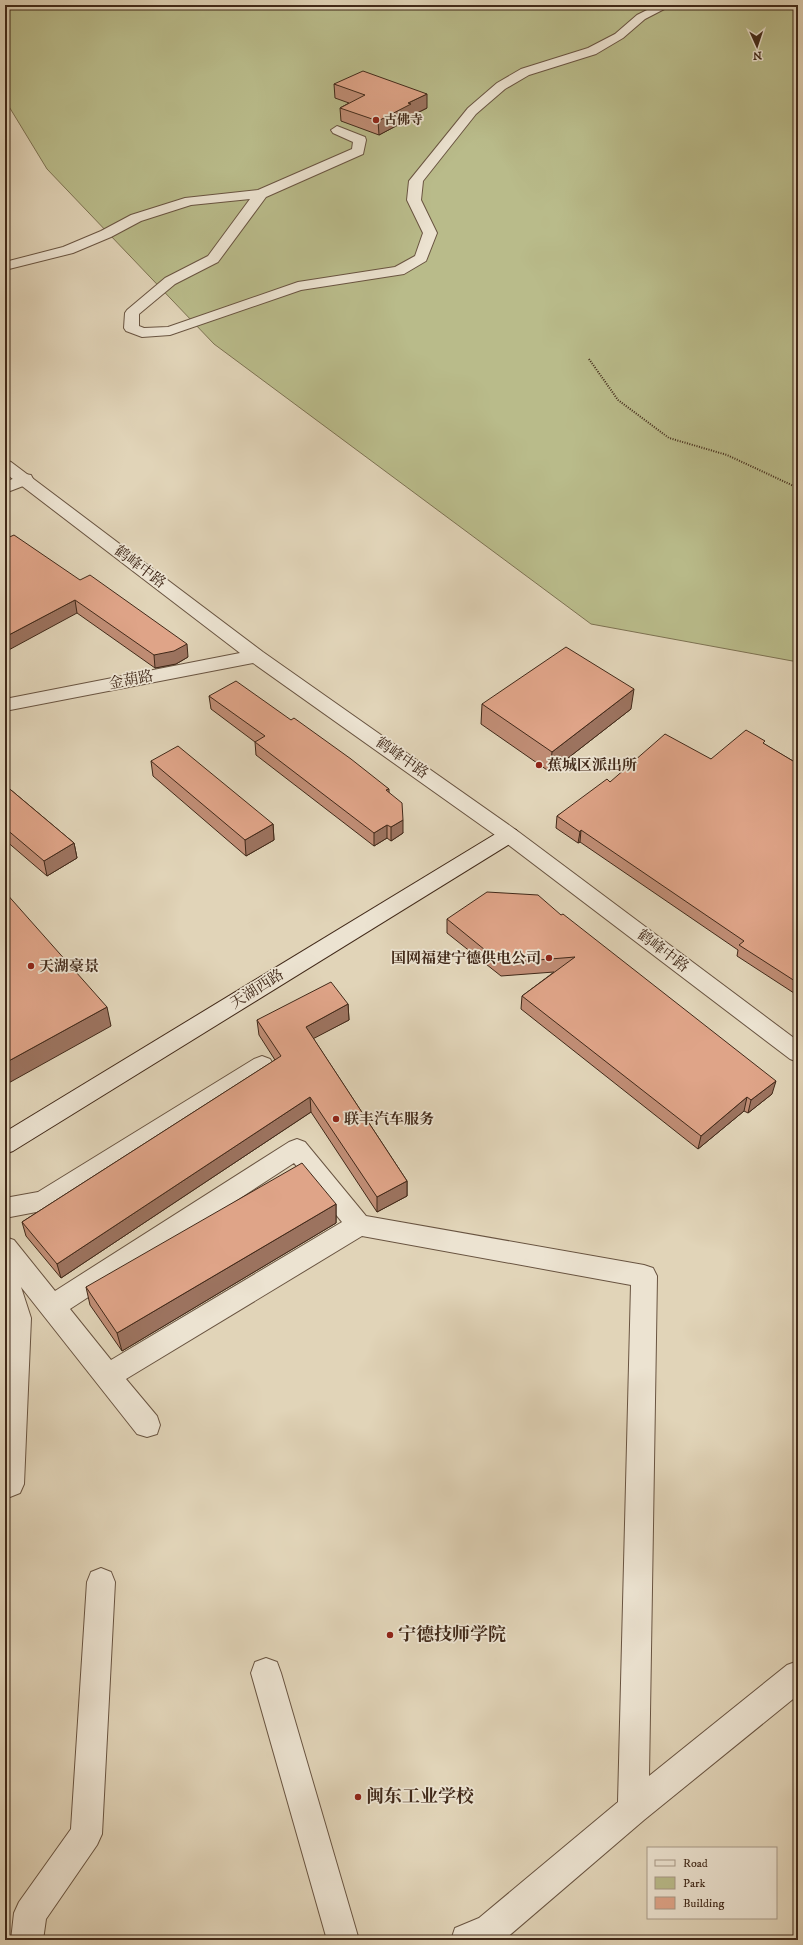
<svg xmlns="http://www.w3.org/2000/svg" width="803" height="1945" font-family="'IM FELL DW Pica','Noto Serif SC',serif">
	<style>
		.green { fill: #b9bb8a; stroke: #7d7252 }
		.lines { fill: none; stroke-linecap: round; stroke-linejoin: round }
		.minor-casing { stroke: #695441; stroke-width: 2 }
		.tertiary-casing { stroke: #695441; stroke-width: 2 }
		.secondary-casing { stroke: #412919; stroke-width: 2 }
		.path { stroke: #412919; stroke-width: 2; stroke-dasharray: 1 1.5; stroke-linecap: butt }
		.minor { fill: #ece3d1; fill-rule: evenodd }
		.tertiary { fill: #ece3d1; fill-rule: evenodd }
		.secondary { fill: #ece3d1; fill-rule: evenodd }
		.wall { fill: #c08d75; stroke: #412919 }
		.shaded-wall { fill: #9c735f; stroke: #412919 }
		.building { fill: #dfa488; stroke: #412919 }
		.poi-dot { fill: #8f2418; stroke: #ece3d1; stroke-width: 1.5 }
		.labels { text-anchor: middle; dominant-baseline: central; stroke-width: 3.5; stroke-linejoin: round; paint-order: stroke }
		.far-poi-label { font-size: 13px; font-weight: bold; fill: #412919; stroke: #ece3d1; text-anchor: start }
		.street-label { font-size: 15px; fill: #412919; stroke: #ece3d1 }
		.poi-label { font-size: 15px; font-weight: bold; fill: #412919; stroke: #ece3d1; text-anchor: start }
		.near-poi-label { font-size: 18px; font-weight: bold; fill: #412919; stroke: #ece3d1; text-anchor: start }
	</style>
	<rect width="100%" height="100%" fill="#e1d4b8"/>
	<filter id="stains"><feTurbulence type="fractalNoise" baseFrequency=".005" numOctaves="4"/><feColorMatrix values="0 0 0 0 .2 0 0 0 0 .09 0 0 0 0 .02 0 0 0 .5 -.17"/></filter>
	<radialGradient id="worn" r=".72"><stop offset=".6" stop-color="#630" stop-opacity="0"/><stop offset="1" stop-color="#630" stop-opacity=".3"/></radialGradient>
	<path class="green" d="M5,5H798V662L591,624L214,344L47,169L5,100Z"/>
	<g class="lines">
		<g class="minor-casing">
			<path id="minor" d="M657,5H672L645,19L623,38L596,54L529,75L505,89L476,114L423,181L421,200L437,233L426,261L404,274L301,290L170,335L142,337L126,331L124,328L125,313L127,310L165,278L208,256L250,199L191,205L141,221L111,237L73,253L5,270V262L63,247L101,231L131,215L185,198L258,190L352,149L353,142L333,133L331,130L337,126L365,137L366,140L363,154L266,197L218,262L175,284L139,314V326L144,328L168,327L298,282L395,267L415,256L423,233L407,200L409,181L468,108L497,83L521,69L588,48L615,34L637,15Z
				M25,474L31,475L33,479L31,483L5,493V482Z
				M262,1056L270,1059L274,1065L270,1071L52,1209L5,1218V1198L38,1192L254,1059Z
				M297,1139L305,1142L366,1216L644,1265L653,1268L657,1276L649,1776L787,1665L798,1661V1695L644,1820L504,1940H451L455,1928L479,1918L618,1802L631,1285L362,1236L126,1379L157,1416L160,1425L157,1434L147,1437L137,1434L21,1287L31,1318L24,1484L20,1493L10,1497L5,1495V1237L14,1240L55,1291L289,1142ZM294,1163L342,1222L111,1360L70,1309Z
				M101,1568L111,1572L115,1582L102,1834L97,1845L46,1919L43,1940H11L14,1913L19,1902L71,1829L87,1582L91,1572Z
				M266,1658L277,1662L281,1673L359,1940H327L251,1673L255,1662Z"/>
		</g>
		<g class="tertiary-casing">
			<path id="tertiary" d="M5,460L11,462L263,652L516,830L798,1041V1062L790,1059L502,840L253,663L5,711V699L240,653L5,473Z"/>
		</g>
		<g class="secondary-casing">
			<path id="secondary" d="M509,828L516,830L519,835L516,840L13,1151L5,1154V1132L502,830Z"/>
		</g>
		<path class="path" d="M589,359L618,400L669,438L727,455L798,488"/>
		<use href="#minor" class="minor"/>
		<use href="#tertiary" class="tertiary"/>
		<use href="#secondary" class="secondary"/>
	</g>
	<path class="wall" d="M334,84L427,108L411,116V118L379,135L341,121L340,108L349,103L335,98Z
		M5,539L188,657L176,664L155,668L77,613Z
		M209,696L389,789V792L403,833L391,841L387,838L374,846L256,755L255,742L211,709Z
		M482,704L631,709L550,772L481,724Z
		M764,744L798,764V994L797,995L737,956L738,950L580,842L578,843L556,828L557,816L610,782L711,759Z
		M151,761L273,824L274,840L246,856L153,776Z
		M5,785L74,843L77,858L47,876L5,840Z
		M561,915L772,1094L748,1113L744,1111L698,1149L521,1009L522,996L554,972L501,976L447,933V919Z
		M348,1004L349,1020L313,1038L407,1181V1196L377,1212L311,1112L61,1278L26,1236L22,1222L275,1060L259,1035L257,1020Z
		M336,1204V1223L122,1351L90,1305L86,1287Z"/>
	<path class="shaded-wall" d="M427,94V108L411,116V118L379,135L378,121L408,103Z
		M75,600L77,613L5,652V637Z
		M187,644L188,657L176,664L155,668L154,655Z
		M634,689L631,709L550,772L552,752Z
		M403,820V833L391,841V827Z
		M273,824L274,840L246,856L245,840Z
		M387,825V838L374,846V833Z
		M581,830L580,842L578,843L580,832Z
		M74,843L77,858L47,876L44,861Z
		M348,1004L349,1020L307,1042L306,1027Z
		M107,1007L111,1026L5,1085V1063Z
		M776,1081L772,1094L748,1113L751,1100Z
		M310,1097L311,1112L61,1278L57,1264Z
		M747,1097L744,1111L698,1149L701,1136Z
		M407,1181V1196L377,1212V1197Z
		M336,1204V1223L122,1351L117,1333Z"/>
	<path class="building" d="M363,71L427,94L408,103L411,104L378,121L340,108L365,95L334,84Z
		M14,535L80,580L90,575L187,644L174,651L154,655L75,600L5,637V539Z
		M566,647L634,689L552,752L482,704Z
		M236,681L291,720L294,718L351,759L389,789L386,790L402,803L403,820L391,827L387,825L374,833L255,742L265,736L209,696Z
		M746,730L765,741L763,743L798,764V983L739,945L744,941L581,830L580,832L557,816L607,779L610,782L665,734L711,759Z
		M178,746L273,824L245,840L151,761Z
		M5,785L74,843L44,861L5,828Z
		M5,892L107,1007L5,1063Z
		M487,892L538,895L561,915L563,914L776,1081L751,1100L747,1097L701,1136L522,996L575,957L501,963L447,919Z
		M331,982L348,1004L306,1027L407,1181L377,1197L310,1097L57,1264L22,1222L281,1056L257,1020Z
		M302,1163L336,1204L117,1333L86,1287Z"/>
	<g class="poi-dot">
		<circle cx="376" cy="120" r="4"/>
		<circle cx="539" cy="765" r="4"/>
		<circle cx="549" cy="958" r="4"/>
		<circle cx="31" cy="966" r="4"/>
		<circle cx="336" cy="1119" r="4"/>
		<circle cx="390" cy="1635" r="4"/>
		<circle cx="358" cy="1797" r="4"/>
	</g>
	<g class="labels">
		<g class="far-poi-label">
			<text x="384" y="120">古佛寺</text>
		</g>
		<g class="street-label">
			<text transform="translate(140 567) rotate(37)">鹤峰中路</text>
			<text transform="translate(131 680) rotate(-11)">金葫路</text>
			<text transform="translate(402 758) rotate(35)">鹤峰中路</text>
			<text transform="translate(663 951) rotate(37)">鹤峰中路</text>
			<text transform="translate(257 989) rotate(-32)">天湖西路</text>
		</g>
		<g class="poi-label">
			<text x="547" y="765">蕉城区派出所</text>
			<text x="541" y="958" text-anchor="end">国网福建宁德供电公司</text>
			<text x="39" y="966">天湖豪景</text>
			<text x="344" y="1119">联丰汽车服务</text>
		</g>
		<g class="near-poi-label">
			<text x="398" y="1635">宁德技师学院</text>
			<text x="366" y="1797">闽东工业学校</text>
		</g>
	</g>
	<rect width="803" height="1945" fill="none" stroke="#e1d4b8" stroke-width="20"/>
	<rect x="6" y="6" width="791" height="1933" fill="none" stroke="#412919" stroke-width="2"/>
	<rect x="10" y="10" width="783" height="1925" fill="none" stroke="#412919"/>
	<rect x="647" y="1847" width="130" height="72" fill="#ece3d1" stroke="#a89987"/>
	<rect x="655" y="1860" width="20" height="6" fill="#ece3d1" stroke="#a89987"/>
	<text x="683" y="1867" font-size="12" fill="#412919">Road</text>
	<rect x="655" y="1877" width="20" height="12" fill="#b9bb8a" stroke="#a89987"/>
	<text x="683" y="1887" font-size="12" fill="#412919">Park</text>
	<rect x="655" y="1897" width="20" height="12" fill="#dfa488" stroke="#a89987"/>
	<text x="683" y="1907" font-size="12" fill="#412919">Building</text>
	<g transform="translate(757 46) rotate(177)" stroke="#ece3d1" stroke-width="3" paint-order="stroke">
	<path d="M0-3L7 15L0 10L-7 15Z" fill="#412919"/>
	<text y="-6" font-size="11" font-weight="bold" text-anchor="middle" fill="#412919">N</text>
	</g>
	<rect width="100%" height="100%" filter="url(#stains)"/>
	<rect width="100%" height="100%" fill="url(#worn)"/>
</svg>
